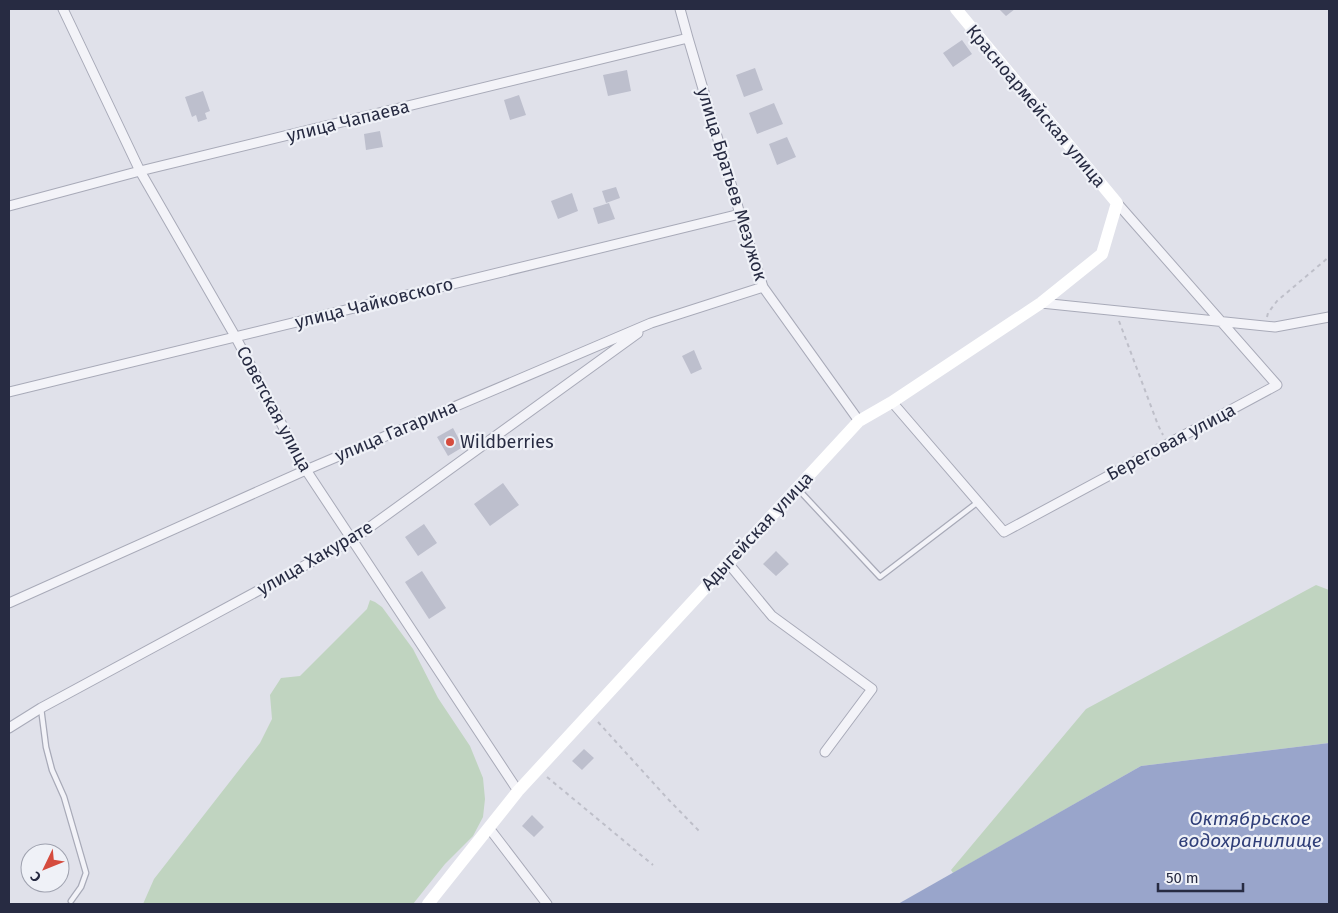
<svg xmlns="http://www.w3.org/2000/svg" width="1338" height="913" font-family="'Fira Sans',sans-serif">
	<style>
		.green { fill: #c0d4c0 }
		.water { fill: #99a5cb }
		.building { fill: #bdbfcd }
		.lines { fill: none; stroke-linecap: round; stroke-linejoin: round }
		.lane-casing { stroke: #a8aab8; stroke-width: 7 }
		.street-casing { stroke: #a8aab8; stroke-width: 11 }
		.path { stroke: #bebfc9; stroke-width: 2; stroke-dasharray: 4 4; stroke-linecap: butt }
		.lane { stroke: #f3f3f8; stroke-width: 4.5 }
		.street { stroke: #f3f3f8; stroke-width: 9 }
		.secondary { stroke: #fff; stroke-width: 12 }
		.poi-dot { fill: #d54c3e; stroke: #eff1f7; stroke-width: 2 }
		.labels { text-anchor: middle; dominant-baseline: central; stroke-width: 4.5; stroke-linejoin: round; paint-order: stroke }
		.street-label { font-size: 18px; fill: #272b42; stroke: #eff1f7 }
		.poi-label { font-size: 18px; fill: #272b42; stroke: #eff1f7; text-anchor: start }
		.water-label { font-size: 19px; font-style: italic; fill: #2f3e78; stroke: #eff1f7 }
	</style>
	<rect width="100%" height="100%" fill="#e0e1ea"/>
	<path class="green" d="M1316,585L1329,590V743L1141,766L953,873L951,870L1086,709Z
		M370,600L375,602L382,607L413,649L438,698L470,746L483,778L485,799L483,817L473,836L445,864L413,904H143L154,879L260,743L272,719L270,695L281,678L300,676L367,609Z"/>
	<path class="water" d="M1329,743V904H898L1141,766Z"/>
	<path class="building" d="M999,9H1015L1006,16Z
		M962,40L972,54L953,67L943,53Z
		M755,68L763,90L744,97L736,75Z
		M627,70L631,91L608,96L603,75Z
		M203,91L210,111L205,113L207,119L198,122L196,115L192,117L185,97Z
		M519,95L526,115L510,120L504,100Z
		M774,103L783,124L757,134L749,113Z
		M380,131L383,147L366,150L364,134Z
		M787,137L796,157L777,165L769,144Z
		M616,187L620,198L606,203L602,191Z
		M572,193L578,211L558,219L551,201Z
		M609,203L615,219L598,224L593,208Z
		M694,350L702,369L691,374L682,356Z
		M453,428L463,447L448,456L437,437Z
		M503,483L519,505L490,526L474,504Z
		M424,524L437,543L418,556L405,537Z
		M776,551L789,564L776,576L763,564Z
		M422,571L446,608L429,619L405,582Z
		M584,749L594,758L582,770L572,761Z
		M532,815L544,827L534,837L522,826Z"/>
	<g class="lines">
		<g class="lane-casing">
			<path id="lane" d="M798,489L880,577L978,502
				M41,708L46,747L52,770L64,797L86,873L81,887L71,901"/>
		</g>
		<g class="street-casing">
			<path id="street" d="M63,9L140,171L235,336L306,470L518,791
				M680,9L688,38L740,214L763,287L859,421
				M9,206L140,171L688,38
				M1041,303L1275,327L1329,317
				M9,392L740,214
				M892,402L1004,532L1277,385L1117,203
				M728,563L772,616L872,689L825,752
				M9,603L306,470L651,323L763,287
				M9,728L41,708L352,540L638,333
				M489,828L547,904"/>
		</g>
		<path class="path" d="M1267,317L1268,313L1277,301L1329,257
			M1119,321L1158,425L1163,435
			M598,722L667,798L700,832
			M547,777L653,865"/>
		<use href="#lane" class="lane"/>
		<use href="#street" class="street"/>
		<path class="secondary" d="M428,904L518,791L859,421L892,402L1041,303L1102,254L1117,203L956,9"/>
	</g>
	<circle class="poi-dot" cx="450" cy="442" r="5"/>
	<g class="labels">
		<g class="street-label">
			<text transform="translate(1036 106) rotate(50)">Красноармейская улица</text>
			<text transform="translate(348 121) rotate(-14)">улица Чапаева</text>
			<text transform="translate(732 184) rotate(73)">улица Братьев Мезужок</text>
			<text transform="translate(374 303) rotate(-14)">улица Чайковского</text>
			<text transform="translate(274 409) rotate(62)">Советская улица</text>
			<text transform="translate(396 431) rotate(-23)">улица Гагарина</text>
			<text transform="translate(1171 442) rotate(-28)">Береговая улица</text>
			<text transform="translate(757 531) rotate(-47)">Адыгейская улица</text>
			<text transform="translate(315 558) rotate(-30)">улица Хакурате</text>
		</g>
		<g class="poi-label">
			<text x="460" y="442">Wildberries</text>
		</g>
		<g class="water-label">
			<text x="1250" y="818">Октябрьское<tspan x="1250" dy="22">водохранилище</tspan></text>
		</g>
	</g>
	<rect width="1338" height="913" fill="none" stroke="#272b42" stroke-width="20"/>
	<g transform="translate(45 868) rotate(227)"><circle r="24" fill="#eff1f7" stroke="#9fa2af"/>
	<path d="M0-4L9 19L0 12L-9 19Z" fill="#d54c3e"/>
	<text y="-8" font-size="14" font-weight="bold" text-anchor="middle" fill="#272b42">С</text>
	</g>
	<path d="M1158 883v8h85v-8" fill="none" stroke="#272b42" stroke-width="2.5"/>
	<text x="1166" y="883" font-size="15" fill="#272b42" stroke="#eff1f7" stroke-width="4" paint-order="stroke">50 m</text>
</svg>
